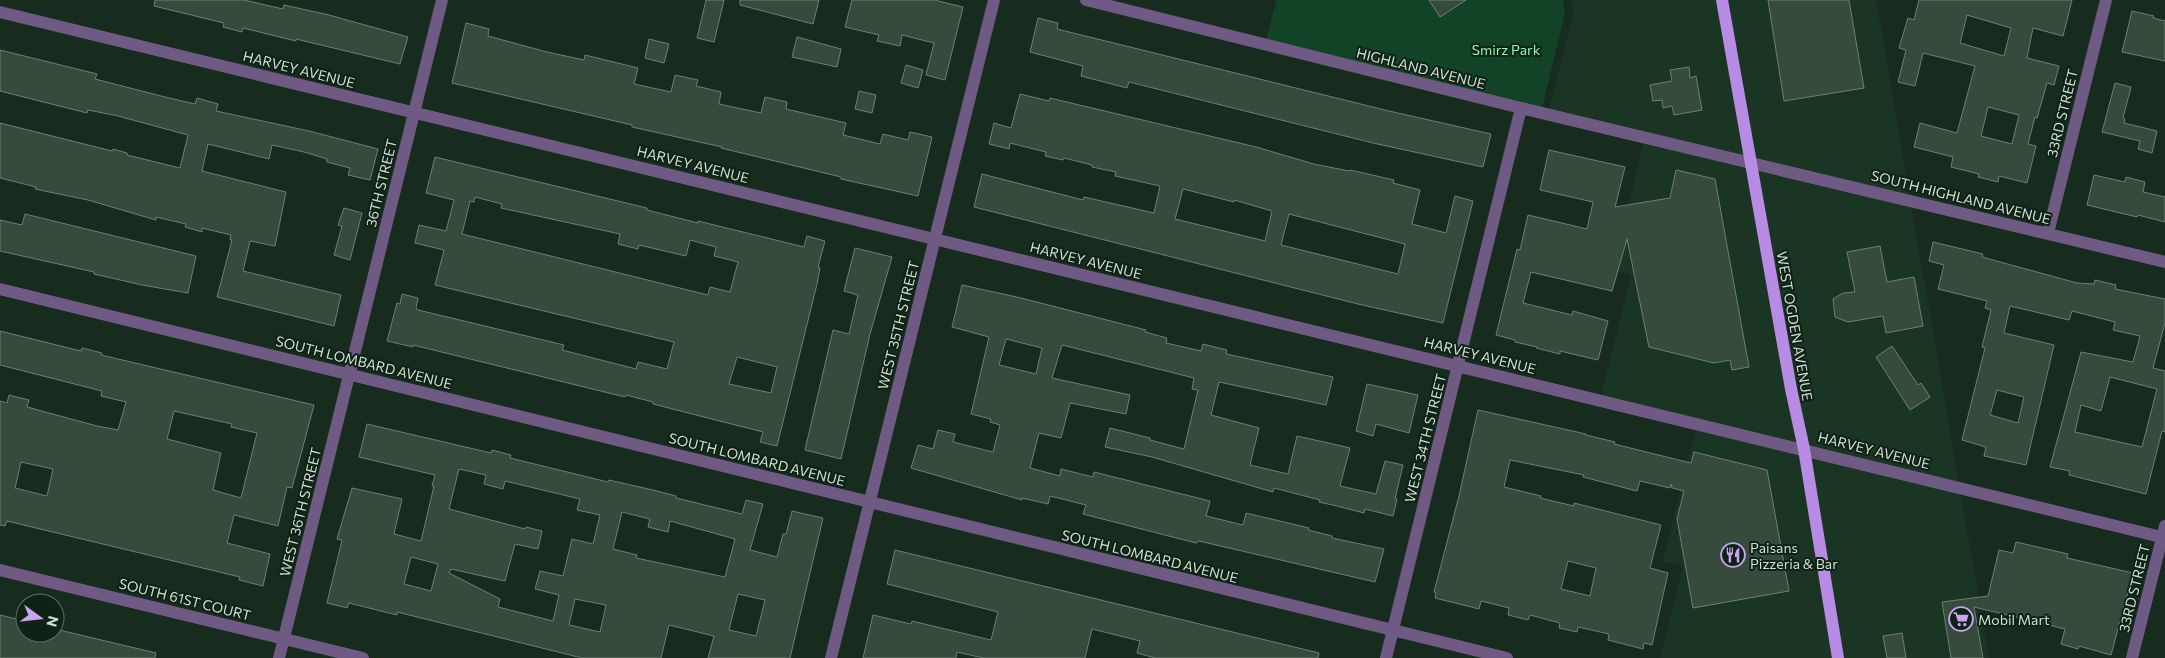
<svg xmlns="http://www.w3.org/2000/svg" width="2165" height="658" font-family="Commissioner,sans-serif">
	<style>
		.built { fill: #1b3524 }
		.green { fill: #134327 }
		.building { fill: #374b3d; stroke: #6c8172; fill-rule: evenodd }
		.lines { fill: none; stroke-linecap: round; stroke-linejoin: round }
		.minor { stroke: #6f5a84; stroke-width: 12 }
		.major { stroke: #b88ce4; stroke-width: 12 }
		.labels { text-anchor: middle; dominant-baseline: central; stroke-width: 4; stroke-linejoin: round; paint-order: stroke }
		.park-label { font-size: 14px; fill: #94f4b6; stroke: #0f2216 }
		.street-label { font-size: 14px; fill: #d2ded5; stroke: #0f2216 }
		.poi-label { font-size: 14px; fill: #d2ded5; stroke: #0f2216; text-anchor: start }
	</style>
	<rect width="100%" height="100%" fill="#182b1f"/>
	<path class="built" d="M1571,0H1876L1989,658H1660L1683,566L1663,561L1697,425L1600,400L1631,275L1613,270L1646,132L1549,110L1573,15Z"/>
	<path class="green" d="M1276,0H1563L1565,13L1542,108L1266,41Z"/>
	<path class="building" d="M155,0H244L283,9L284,5L329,15L408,37L400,64L296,39V41L243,28L242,32L223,27L224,23L154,6Z
		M706,0H724L714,42L697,38Z
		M740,0H819L813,24L740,5Z
		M852,0H934L963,7L945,80L926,75L934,43L902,35L900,46L877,41L879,35L845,27Z
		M1429,0H1466L1440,17Z
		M1768,0H1849L1864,88L1784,101Z
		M1919,0H2072L2063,36L2033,28L2027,58L2059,66L2054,85L2047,83L2037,118L2035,117L2028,144L2036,146L2027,183L1999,176L1998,182L1978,177L1979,174L1951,167L1953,157L1914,147L1920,123L1957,133L1975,66L1923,53L1915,86L1898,82L1906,50L1899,48L1908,18L1914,20ZM1967,15L2011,28L2004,56L1960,43ZM1988,107L2019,115L2012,144L1981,136Z
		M2132,11L2154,16L2153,18L2165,21V61L2122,52Z
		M1038,18L1058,23L1057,29L1389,111L1491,134L1483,167L1373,143L1129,82L1127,88L1081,76L1083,66L1030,52Z
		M466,23L489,29L488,36L547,52L584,60L585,55L638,68L634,84L671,92L675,75L698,80L696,86L721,92L719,104L761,113L765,97L787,102L786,109L846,123L843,135L880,144L883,134L908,140L910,132L932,137L918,196L841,179V177L721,148L722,147L632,127V125L452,83Z
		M797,37L841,49L837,67L792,57Z
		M649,39L669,44L664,63L645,58Z
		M0,50L97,74L95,79L165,97L195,104L197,98L218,104L216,111L309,131L378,149L370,180L348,175L350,168L327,162V159L304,152L272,145L269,159L208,144L202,171L286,192L275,246L250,241L243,271L341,295L334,326L217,297L232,240H230L231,235L202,228V232L185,227L186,224L156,217V220L88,200L35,189L36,187L0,178V123L112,151L113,149L127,153V155L180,168L188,135L118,116L88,110L87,113L0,91Z
		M906,65L923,70L918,88L901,83Z
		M1689,67L1690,78L1696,76L1702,110L1674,115L1672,106L1663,108L1662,100L1653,101L1650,85L1672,81L1670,70Z
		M2115,83L2131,87L2123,118L2125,119L2124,123L2157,131L2152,153L2138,149L2140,141L2102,132Z
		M859,91L876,95L872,113L855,109Z
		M1020,94L1049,101L1050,98L1256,147L1314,164L1349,171L1350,170L1394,180L1393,183L1420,190L1412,224L1446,233L1455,196L1473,201L1443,323L1358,304L974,207L982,174L1083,200L1084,197L1154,213L1160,186L1115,176L1116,172L1092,167V165L1064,158L1063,160L1045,156L1046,152L1010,143L1009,149L989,144L994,123L1011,128ZM1183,189L1234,202V200L1272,211L1265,241L1175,219ZM1289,214L1405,244L1398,274L1281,245Z
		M1549,150L1625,167L1615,207L1670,198L1676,170L1715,179L1749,367L1732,370L1730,360L1714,363L1649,347L1627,239L1612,291L1531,272L1523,303L1572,315L1573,311L1608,321L1598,360L1560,351V354L1536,348L1537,347L1515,342V340L1496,335L1517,249L1520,250L1528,215L1587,229L1593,202L1540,190Z
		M435,157L647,208V210L698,223V221L804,247L807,236L825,241L818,267L820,268L817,284L777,446L760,442L763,432L653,404V402L626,395L625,397L413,345V347L387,341L397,303L400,304L402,294L418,298L416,308L418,310L564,345L562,350L636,369L638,362L667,369L674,342L435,285L444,250L415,243L419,225L446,231L454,200L426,193ZM475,197L502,204L501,208L620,234L618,244L638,249L639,245L686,256L690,240L716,247L714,256L738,262L730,292L710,287L708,295L462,234L470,201L474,202ZM737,357L777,367L771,393L729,384Z
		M2094,175L2125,182L2126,177L2145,182L2143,192L2165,197V222L2138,215L2137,217L2087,205Z
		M344,208L362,213L350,260L334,255L342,226L338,225Z
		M25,214L196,256L188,293L142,285L94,274V272L0,251V220L22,225Z
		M1933,242L1983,254L1982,257L2077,283L2094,284L2095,280L2116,285L2115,289L2165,299V323L2153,368L2165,371V432L2162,431L2146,494L2069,475L2070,471L2050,467L2081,352L2133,362L2140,336L2113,330L2115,322L2072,311L2069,320L2010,306L2004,333L2054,345L2026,465L1984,456L1986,447L1962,440L1985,348L1982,347L1991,310L1985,308L1987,301L1938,289L1944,265L1929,261ZM2110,377L2157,389L2142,447L2075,432L2081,405L2101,411ZM1997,390L2024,397L2018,423L1990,415Z
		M1880,246L1887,282L1914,277L1923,326L1886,333L1883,316L1848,322L1835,317L1833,299L1843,293L1855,292L1847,252Z
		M855,248L892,257L870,334L841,459L805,450L833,330L849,334L858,295L844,291Z
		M962,285L1021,298L1146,330L1145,332L1167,338L1166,343L1201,351L1203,344L1227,350L1226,354L1333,377L1326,405L1219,382L1211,415L1259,428L1250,465L1288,474L1297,436L1333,444L1350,448L1340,486L1376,494L1385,461L1403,465L1395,499H1397L1393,516L1365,509L1364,513L1337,506L1319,502L1320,500L1274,488L1273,492L1152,457L1105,447L1110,428L1150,438V440L1184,449L1198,390L1192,389L1194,378L1062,345L1052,378L1130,395L1126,414L1070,403L1061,438L1039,433L1030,468L1060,476L1061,469L1093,477L1094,472L1210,501L1206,516L1243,525L1246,513L1309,528L1308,530L1332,536V538L1384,549L1375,582L1199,541L1196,543L1083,514L1086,505L1050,496L1048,504L1022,498V500L911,468L918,445L933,449L938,430L955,434L953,442L993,452L1000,425L990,422L991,419L971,414L989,337L952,327ZM1006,339L1042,348L1036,374L999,365Z
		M0,331L81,351L82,348L102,353L101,355L314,405L292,488L287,487L278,526L234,515L227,543L270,554L263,586L239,580L240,577L7,521L5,526L0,525V401L7,403L9,395L29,400L27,407L97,426L118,430L126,402L101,396L102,391L0,365ZM174,411L232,424L231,427L257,433L241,498L213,490L221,453L167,439ZM21,462L53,469L47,496L15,488Z
		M1892,346L1918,385L1921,383L1930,397L1910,410L1876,357Z
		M1367,384L1418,395L1409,433L1376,424L1373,436L1356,431Z
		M1478,410L1586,434V435L1615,442L1614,444L1691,463L1694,452L1767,470L1789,591L1693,608L1677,519L1684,491L1672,488L1671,484L1670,488L1640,481L1637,491L1583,477L1584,475L1510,460L1504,487L1541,496L1540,498L1574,506V503L1661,525L1650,568L1668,573L1652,645L1644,643L1643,649L1608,640L1609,634L1578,627L1577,632L1559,628L1560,623L1530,615L1528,620L1508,615L1509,608L1481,601L1479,609L1435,598L1436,593L1434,592L1459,496ZM1568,561L1596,568L1590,596L1561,589Z
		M367,424L491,453L492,450L511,455L510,458L608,482L609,480L657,491L676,496V498L742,514L746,500L763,504L750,550L777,557L783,534H786L792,511L823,518L790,658H708L714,636L669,625L661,658H582L397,612V615L349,603L347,608L327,603L342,540L337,539L352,488L402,499L394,534L421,541L434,486H432L435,475L359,457ZM459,469L486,475L484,484L503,489L505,481L580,499L577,510L600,515L593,544L572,539L563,576L540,571L535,589L559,595L553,621L498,607L500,599L449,573L451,569L505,581L515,544L538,549L542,531L526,527L525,529L449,509ZM622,512L650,519L648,527L668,532L670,521L735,539L725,577L636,558L637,555L613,549ZM411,557L438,564L431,591L404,584ZM738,594L765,600L756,636L729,630ZM575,599L606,605L600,632L569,625Z
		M2016,542L2068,554L2067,558L2133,573L2111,655L2079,646L2078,649L2061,644L2065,629L1974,607L1983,658H1951L1942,602L1988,596L1999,550L2013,553Z
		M895,550L1319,653L1318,658H1155L1137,653L1140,641L1092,629L1085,658H983L957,652L956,658H863L873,615L911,624L912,621L991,640L998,612L887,584Z
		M0,615L25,621V633H55V629L156,653L155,658H0Z
		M1902,633L1906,658H1887L1883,636Z"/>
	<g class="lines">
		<path class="minor" d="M1086,0L1521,108L2165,262
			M0,12L2165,538
			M2048,233L2106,0
			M0,289L1507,658
			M0,570L363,658
			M279,658L442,0
			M831,658L994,0
			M1386,658L1521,108
			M2132,658L2165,526"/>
		<path class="major" d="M1722,0L1791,389L1804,449L1838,658"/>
	</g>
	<defs>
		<g id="restaurant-ring" transform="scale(1.25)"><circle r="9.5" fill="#0f2216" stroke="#c9a5ee" stroke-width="1.5"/><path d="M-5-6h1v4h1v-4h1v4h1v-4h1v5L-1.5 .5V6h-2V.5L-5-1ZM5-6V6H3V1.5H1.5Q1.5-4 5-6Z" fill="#c9a5ee"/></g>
		<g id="supermarket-ring" transform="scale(1.25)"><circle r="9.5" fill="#0f2216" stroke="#c9a5ee" stroke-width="1.5"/><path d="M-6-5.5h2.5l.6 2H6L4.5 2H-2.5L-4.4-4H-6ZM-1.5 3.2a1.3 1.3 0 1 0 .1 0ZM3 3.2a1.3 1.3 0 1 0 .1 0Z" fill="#c9a5ee"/></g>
	</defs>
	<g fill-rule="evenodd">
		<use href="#restaurant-ring" x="1733" y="555"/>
		<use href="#supermarket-ring" x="1961" y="619"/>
	</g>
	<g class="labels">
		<g class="park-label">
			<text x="1506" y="49">Smirz Park</text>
		</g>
		<g class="street-label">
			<text transform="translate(1421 68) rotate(14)">HIGHLAND AVENUE</text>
			<text transform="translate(299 69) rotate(14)">HARVEY AVENUE</text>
			<text transform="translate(2062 113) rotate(-76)">33RD STREET</text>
			<text transform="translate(693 164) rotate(14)">HARVEY AVENUE</text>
			<text transform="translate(381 183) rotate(-76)">36TH STREET</text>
			<text transform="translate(1961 197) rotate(14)">SOUTH HIGHLAND AVENUE</text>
			<text transform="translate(1086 260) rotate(14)">HARVEY AVENUE</text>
			<text transform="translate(898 325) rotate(-76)">WEST 35TH STREET</text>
			<text transform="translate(1795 326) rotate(80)">WEST OGDEN AVENUE</text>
			<text transform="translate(1480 355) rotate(14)">HARVEY AVENUE</text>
			<text transform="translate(364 362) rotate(14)">SOUTH LOMBARD AVENUE</text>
			<text transform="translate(1425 438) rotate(-76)">WEST 34TH STREET</text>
			<text transform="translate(1874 450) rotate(14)">HARVEY AVENUE</text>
			<text transform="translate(757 459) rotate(14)">SOUTH LOMBARD AVENUE</text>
			<text transform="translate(300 512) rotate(-76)">WEST 36TH STREET</text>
			<text transform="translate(1150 556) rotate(14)">SOUTH LOMBARD AVENUE</text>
			<text transform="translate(2134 588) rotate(-76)">33RD STREET</text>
			<text transform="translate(185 599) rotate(14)">SOUTH 61ST COURT</text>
		</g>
		<g class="poi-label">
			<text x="1750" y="547">Paisans<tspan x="1750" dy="16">Pizzeria &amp; Bar</tspan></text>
			<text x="1978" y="619">Mobil Mart</text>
		</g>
	</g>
	<g transform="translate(40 618) rotate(105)"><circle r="24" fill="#0f2216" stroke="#5d6d62"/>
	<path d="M0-4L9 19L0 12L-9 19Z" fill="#c9a5ee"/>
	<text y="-8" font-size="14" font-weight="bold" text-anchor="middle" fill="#d2ded5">N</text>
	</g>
</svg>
